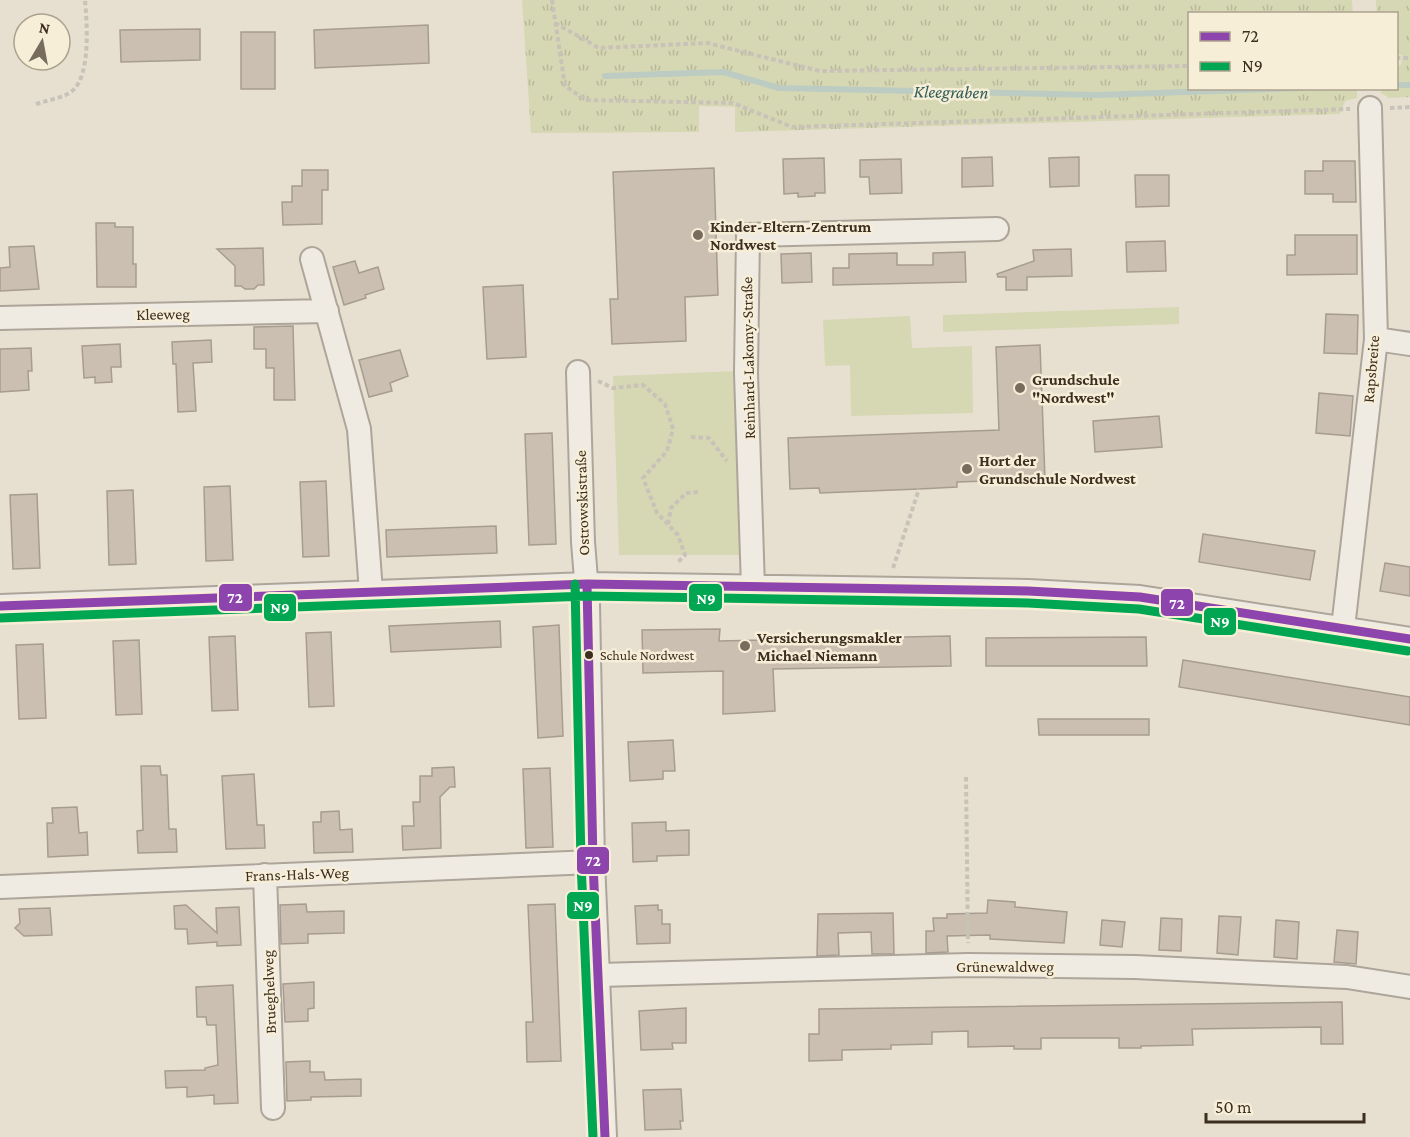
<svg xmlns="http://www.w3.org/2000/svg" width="1410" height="1137" font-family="'Crimson Pro',serif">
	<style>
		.grass { fill: url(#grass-tufts) }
		.park { fill: #d6d7b3 }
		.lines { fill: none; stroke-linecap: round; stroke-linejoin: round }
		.stream { stroke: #bcccc2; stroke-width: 6 }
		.building { fill: #cbbfb2; stroke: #a89c90; stroke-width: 1.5 }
		.street-casing { stroke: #ada599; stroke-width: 26 }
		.path { stroke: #c8c2b9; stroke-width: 4; stroke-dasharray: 4.5 3; stroke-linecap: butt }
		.street { stroke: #efebe3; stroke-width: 22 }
		.bus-1-casing { stroke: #f7eed8; stroke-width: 14 }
		.bus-2-casing { stroke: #f7eed8; stroke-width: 14 }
		.bus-1 { stroke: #8e44ad; stroke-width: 9 }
		.bus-2 { stroke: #00a651; stroke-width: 9 }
		.poi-dot { fill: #786c5e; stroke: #f7eed8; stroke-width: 2 }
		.bus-dot { fill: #3d2e20; stroke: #f7eed8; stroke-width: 2 }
		.labels { text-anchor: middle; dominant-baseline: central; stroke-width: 5; stroke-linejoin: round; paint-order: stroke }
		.bus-label { font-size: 14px; fill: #3d2e20; stroke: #f7eed8; text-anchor: start }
		.poi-label { font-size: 16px; font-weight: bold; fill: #3d2e20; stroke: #f7eed8; text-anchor: start }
		.street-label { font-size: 16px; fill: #3d2e20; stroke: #f7eed8 }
		.water-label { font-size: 18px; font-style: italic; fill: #2f5d5a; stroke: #f7eed8 }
		.line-badge { stroke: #f7eed8; stroke-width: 2 }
		.badge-label { font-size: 16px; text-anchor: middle; font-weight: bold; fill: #fff }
	</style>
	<defs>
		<pattern id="grass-tufts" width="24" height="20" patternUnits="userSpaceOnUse" patternTransform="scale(1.5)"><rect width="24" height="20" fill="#d6d7b3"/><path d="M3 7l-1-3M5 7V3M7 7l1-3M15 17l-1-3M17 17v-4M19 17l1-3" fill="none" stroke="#b9b99a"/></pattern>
	</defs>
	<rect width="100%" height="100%" fill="#e7e0d1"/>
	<path class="grass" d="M522,0H1352L1353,13L1190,14V88L1357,89V98L1345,101L1340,114L735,132V107L699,106V132L531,133Z
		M1376,0H1410V97L1389,98L1381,93V89L1396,88L1397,66L1401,65L1402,55L1397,54L1396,14L1377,13Z"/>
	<path class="park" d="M1179,307V324L943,332V315Z
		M910,316L912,348L972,346L973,413L851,416L850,365L825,366L823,320Z
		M737,371L742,555H619L613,376Z"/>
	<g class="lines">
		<path class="stream" d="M605,76L723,72L779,88L1098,95L1300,88
			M1396,85H1410"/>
	</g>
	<path class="building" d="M428,25L429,63L315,68L314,30Z
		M200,29V60L121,62L120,30Z
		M241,32H275V89H241Z
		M992,157L993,186L962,187V158Z
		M1079,157V186L1050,187L1049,158Z
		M824,158L825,193H815V196L798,197V193L784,194L783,159Z
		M901,159L902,193L870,194L869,177H860V160Z
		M1323,161H1355L1356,202H1333V194H1305V171H1323Z
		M714,168L718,295L685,297L686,341L612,344L610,299H618L613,172Z
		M302,170H328V190H322V224L283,225L282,202H292V186H302Z
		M1135,175H1169V206L1136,207Z
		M96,223H115V227H133V264H136V287H97Z
		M1295,235H1357V274L1287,275V255H1295Z
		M1165,241L1166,271L1127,272L1126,242Z
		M34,246L39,289L0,291V268L10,267L9,247Z
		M263,248L264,285H258L254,289H245L241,286H235V266L217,249Z
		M1071,249L1072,276L1027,277V290H1006V277H998L997,274L1034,261L1033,250Z
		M965,252L966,282L833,285V268H849V254L897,253V265H933V253Z
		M811,253L812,282L782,283L781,254Z
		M355,261L359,273L378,267L384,289L365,295L366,298L344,305L333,267Z
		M523,285L526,357L487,359L483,287Z
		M1326,314L1358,315L1357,354L1324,353Z
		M293,326L295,400H274V368H266V349H254V327Z
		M211,340L212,362L193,363L196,411L178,412L176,364H173L172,342Z
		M120,344L121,367H111L112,382L95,383V377L84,378L82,346Z
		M1040,345L1045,479L957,482V487L919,489L820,493L819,488L790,489L788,438L999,430L996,347Z
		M31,348L32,371H28L29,390L0,392V349Z
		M400,350L408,376L390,383L392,391L369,397L359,360Z
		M1319,393L1353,396L1350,436L1316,433Z
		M1159,416L1162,447L1095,452L1093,421Z
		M552,433L556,544L529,545L525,434Z
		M326,481L329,556L303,557L300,482Z
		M230,486L233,560L206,561L204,487Z
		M133,490L136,564L109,565L107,491Z
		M37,494L40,568L13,569L10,495Z
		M496,526L497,553L387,557L386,530Z
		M1203,534L1315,551L1310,580L1199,562Z
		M1385,563L1410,567V596L1380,591Z
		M500,621L501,647L391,652L389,626Z
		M559,625L563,736L538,738L533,627Z
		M720,629L719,641L950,636L951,666L773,669L775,711L723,714V671L643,673L642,630Z
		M331,632L334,706L309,707L306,633Z
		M235,636L238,710L212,711L209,637Z
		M1146,637L1147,666H986V638Z
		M139,640L142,714L116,715L113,641Z
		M43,644L46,718L19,719L16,645Z
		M1183,660L1410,697V725L1179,687Z
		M1038,719H1149V735H1039Z
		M673,740L675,771H663V779L630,781L628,742Z
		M141,766H160L161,775H167L169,829H176L177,852L138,853L137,831L143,830Z
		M454,767L455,787H450L440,797L441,848L403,850L402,826H414L413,802H420V776H432V768Z
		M550,768L553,847L526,848L523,769Z
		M254,774L257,825H264L265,848L226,849L222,776Z
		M77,807L79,833L87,832L88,855L48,857L47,823H53L52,808Z
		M339,811L340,830L352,829L353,852L314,853L313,822H321V812Z
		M666,822V831L689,830V855L657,856V861L633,862L632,823Z
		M988,900L1015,902V907L1067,912L1064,943L990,939V935L947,936L948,952L926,953V931H934L933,918H947V914L987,913Z
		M306,904L307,912L344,911V933L308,934V943L281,944L280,905Z
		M555,904L561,1061L527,1062L526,1022H533L528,905Z
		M186,905L217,933L216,908L239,907L241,945L217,946V942L188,944L187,929H175L174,906Z
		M658,905V910H662V924H670V943L637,944L635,906Z
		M50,908L52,935L24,936L15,928L20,923L19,909Z
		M893,913L894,954H872L871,932L838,933L839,955L817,956L818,914Z
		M1219,916L1241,917L1238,955L1217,953Z
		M1161,918L1182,919L1181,951L1159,950Z
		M1102,920L1125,922L1122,947L1100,945Z
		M1276,920L1299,922L1297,959L1274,957Z
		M1337,930L1358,932L1356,964L1334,962Z
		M314,982V1008L308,1009V1021L285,1022L283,984Z
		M233,985L238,1103L214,1104V1095L187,1097V1087L166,1088L165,1071L205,1070V1068L218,1065L216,1025H207L206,1017H197L196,987Z
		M1342,1002L1343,1044H1321V1027L1192,1029L1193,1045L1141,1046V1048H1119V1038H1041V1049H1014V1046L968,1047V1031L932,1032V1044L891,1045V1049L842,1050V1060L809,1061V1034H819V1009Z
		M686,1008V1043H672L673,1049L641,1050L639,1011Z
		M310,1061V1072H324L325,1080L361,1079V1096L311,1097V1100L287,1101L286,1062Z
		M681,1089L683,1121H680L681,1129L645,1130L643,1090Z"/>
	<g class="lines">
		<g class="street-casing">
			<path id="street" d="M312,259L359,429L371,592
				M0,318L327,311
				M1376,339L1410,344
				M578,372L583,542L588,604L593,862L605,1137
				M753,587L746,373L748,235L997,229
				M0,606L587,584L1028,591L1140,597L1410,639
				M1343,628L1376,339L1370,108
				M265,875L273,1108
				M0,887L593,862
				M599,975L968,965L1135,967L1347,977L1410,987"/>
		</g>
		<path class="path" d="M552,0L565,86L586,100L733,103L792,127L1350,109
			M555,23L599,48L707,43L820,71L1190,66
			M1396,58H1410
			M36,104C45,101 66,97 72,91C91,76 87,23 85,0
			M1390,108L1410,107
			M598,381L613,388L643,385L665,404L673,429L667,451L643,478L657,513L678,535L685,555L677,563
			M691,437L709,438L727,461
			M668,524L671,508L686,493L699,492
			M893,568L919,489
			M966,777L968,943"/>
		<use href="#street" class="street"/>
		<g class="bus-1-casing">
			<path id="bus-1" d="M587,584L593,862L605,1137
				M0,606L587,584L1028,591L1140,597L1410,639"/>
		</g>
		<g class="bus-2-casing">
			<path id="bus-2" d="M575,584L581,862L593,1137
				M0,618L587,596L1028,603L1139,609L1408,651"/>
		</g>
		<use href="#bus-1" class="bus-1"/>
		<use href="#bus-2" class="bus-2"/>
	</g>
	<g class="poi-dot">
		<circle cx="698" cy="235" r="6"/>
		<circle cx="1020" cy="388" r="6"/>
		<circle cx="967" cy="469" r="6"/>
		<circle cx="745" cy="646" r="6"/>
	</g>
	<circle class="bus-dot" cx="589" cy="655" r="5"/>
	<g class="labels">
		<g class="bus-label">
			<text x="600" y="655">Schule Nordwest</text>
		</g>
		<g class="poi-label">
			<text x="710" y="226">Kinder-Eltern-Zentrum<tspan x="710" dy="18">Nordwest</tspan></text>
			<text x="1032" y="379">Grundschule<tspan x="1032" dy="18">"Nordwest"</tspan></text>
			<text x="979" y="460">Hort der<tspan x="979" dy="18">Grundschule Nordwest</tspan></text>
			<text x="757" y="637">Versicherungsmakler<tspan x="757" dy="18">Michael Niemann</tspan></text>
		</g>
		<g class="street-label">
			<text transform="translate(163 314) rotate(-1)">Kleeweg</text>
			<text transform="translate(748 358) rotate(-91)">Reinhard-Lakomy-Straße</text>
			<text transform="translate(1371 369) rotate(-85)">Rapsbreite</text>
			<text transform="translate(582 503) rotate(-92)">Ostrowskistraße</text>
			<text transform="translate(297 874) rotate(-2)">Frans-Hals-Weg</text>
			<text x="1005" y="966">Grünewaldweg</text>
			<text transform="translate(269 992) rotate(-92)">Brueghelweg</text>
		</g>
		<g class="water-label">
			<text transform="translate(951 92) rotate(1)">Kleegraben</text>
		</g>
	</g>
	<g class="line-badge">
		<rect x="218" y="583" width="35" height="29" rx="6" fill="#8e44ad"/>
		<rect x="688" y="583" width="35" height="29" rx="6" fill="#00a651"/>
		<rect x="1160" y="588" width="34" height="29" rx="6" fill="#8e44ad"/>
		<rect x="263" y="593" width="34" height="29" rx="6" fill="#00a651"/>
		<rect x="1203" y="607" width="34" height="29" rx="6" fill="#00a651"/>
		<rect x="576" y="846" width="34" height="29" rx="6" fill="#8e44ad"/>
		<rect x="566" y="891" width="34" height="29" rx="6" fill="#00a651"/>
	</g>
	<g class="badge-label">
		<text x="235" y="603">72</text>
		<text x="706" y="604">N9</text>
		<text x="1177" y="609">72</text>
		<text x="280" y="613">N9</text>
		<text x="1220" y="627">N9</text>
		<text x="593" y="866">72</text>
		<text x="583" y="911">N9</text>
	</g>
	<rect x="1188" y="12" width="210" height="78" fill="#f7eed8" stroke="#ada18e" stroke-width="1.5"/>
	<rect x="1200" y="32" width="30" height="9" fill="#8e44ad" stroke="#ada18e" stroke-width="1.5"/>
	<text x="1242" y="42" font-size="18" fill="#3d2e20">72</text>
	<rect x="1200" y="62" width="30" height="9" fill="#00a651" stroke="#ada18e" stroke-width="1.5"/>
	<text x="1242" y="72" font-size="18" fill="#3d2e20">N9</text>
	<g transform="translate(42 42) rotate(10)"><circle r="28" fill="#f7eed8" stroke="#ada18e" stroke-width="1.5"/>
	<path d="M0-4.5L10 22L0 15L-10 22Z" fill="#786c5e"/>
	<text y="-9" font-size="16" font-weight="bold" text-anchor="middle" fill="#3d2e20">N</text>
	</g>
	<path d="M1206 1113v9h158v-9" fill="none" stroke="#3d2e20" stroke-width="3"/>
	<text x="1215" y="1113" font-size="18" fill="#3d2e20" stroke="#f7eed8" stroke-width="4.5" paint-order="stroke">50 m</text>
</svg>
